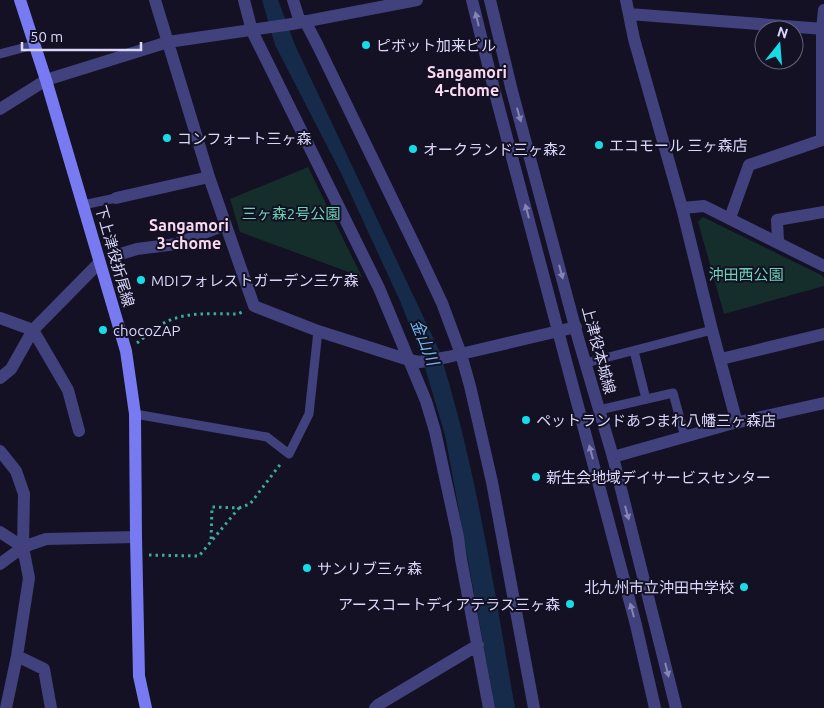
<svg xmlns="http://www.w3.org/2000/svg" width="824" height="708" font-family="Ubuntu,'Noto Sans JP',sans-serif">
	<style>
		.green { fill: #152d2b }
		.water { fill: #152b49 }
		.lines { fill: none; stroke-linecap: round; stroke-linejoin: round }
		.path { stroke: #3bab9f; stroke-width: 3; stroke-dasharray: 2.5 4; stroke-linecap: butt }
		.service { stroke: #41417e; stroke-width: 9 }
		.minor { stroke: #41417e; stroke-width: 12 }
		.tertiary { stroke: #41417e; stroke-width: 12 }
		.secondary { stroke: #787af1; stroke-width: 12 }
		.oneway { fill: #8684b6 }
		.poi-dot { fill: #17dbe7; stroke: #131123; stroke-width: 2 }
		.labels { text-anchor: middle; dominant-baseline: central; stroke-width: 4; stroke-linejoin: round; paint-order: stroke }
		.poi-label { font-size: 15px; fill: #dad7fb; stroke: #131123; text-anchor: start }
		.park-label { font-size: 15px; fill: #6ad4b5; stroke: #131123 }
		.street-label { font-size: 15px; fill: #dad7fb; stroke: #131123 }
		.neighbourhood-label { font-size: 16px; font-weight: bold; fill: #fbd9f0; stroke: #131123 }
		.water-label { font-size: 16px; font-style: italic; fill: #70baf0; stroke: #131123 }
	</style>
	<rect width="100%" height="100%" fill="#131123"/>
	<path class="green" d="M308,167L362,277L240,232L230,199Z
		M703,217L821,275L824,278V286L724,314L698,222Z"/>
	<path class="water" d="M262,0H278L295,45L439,350C476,466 494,588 515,708H495L445,435L420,351L400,301L341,173L275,45Z"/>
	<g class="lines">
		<path class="path" d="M137,343C149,334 161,322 176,318C196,312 218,314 238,314L242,312
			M239,508L250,504L282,462
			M149,555L199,556L239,508L212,507L211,541"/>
		<path class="service" d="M0,54L34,45
			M83,205L116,198
			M634,351L646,399
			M586,363L712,330
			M599,410L673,393L685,437
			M135,414L267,437L289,454L309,414L318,331"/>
		<path class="minor" d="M155,0L209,177L254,306L318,331L409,360L420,362L448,357L576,327
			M244,0L252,31L379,288L426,401L435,431L458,537L461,559L489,708
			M293,0L300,22
			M626,0L634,39L682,208L712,330L737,423
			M629,14L824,29
			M305,21L318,46L419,254L442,303L461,354L470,386L492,482L534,708
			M0,109L46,80L168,42L292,24L417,0
			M116,198L209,177
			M682,208L704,206L824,266
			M730,218L749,165L822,140V29L824,10
			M778,242L777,220L824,212
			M114,256L137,249L176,244L225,225
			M0,318L33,330L68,390L79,431
			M721,359L824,334
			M0,378L11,369L33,330L99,263
			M0,451L16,471L24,494L23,547L29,578L17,656L6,708
			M613,457L730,424L824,403
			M0,532L23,547
			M0,564L23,547L46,539L136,537
			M17,656L44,669L51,708
			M375,708L378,705L478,645"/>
		<path class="tertiary" d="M472,0L495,93L636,625L655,708
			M490,0L512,91L578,338L613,457L676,708"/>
		<path class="secondary" d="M20,0L46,80L126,351L135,414L136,537L139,676L146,708"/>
	</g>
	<defs><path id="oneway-solid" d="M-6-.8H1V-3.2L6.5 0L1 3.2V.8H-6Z" transform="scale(1.25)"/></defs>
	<g class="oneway">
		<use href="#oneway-solid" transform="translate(477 19) rotate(-104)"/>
		<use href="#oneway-solid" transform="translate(519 115) rotate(74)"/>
		<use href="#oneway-solid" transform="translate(527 211) rotate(-105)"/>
		<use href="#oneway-solid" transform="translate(561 272) rotate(75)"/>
		<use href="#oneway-solid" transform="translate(591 452) rotate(-105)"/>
		<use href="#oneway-solid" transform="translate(627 513) rotate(75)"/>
		<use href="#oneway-solid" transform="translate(632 610) rotate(-105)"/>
		<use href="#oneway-solid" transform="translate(667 670) rotate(76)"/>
	</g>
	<g class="poi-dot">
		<circle cx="366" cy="45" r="5"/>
		<circle cx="167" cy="138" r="5"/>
		<circle cx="599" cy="145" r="5"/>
		<circle cx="413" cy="149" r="5"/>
		<circle cx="141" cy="280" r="5"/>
		<circle cx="103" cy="330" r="5"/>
		<circle cx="526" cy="420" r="5"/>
		<circle cx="536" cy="477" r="5"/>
		<circle cx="307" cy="568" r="5"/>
		<circle cx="744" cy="587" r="5"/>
		<circle cx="570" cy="604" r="5"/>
	</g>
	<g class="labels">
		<g class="poi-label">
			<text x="376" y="45">ピボット加来ビル</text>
			<text x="177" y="138">コンフォート三ヶ森</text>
			<text x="609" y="145">エコモール 三ヶ森店</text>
			<text x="423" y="149">オークランド三ヶ森2</text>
			<text x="151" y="280">MDIフォレストガーデン三ケ森</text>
			<text x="113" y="330">chocoZAP</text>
			<text x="536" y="420">ペットランドあつまれ八幡三ヶ森店</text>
			<text x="546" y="477">新生会地域デイサービスセンター</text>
			<text x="317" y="568">サンリブ三ヶ森</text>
			<text x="734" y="587" text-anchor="end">北九州市立沖田中学校</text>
			<text x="560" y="604" text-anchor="end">アースコートディアテラス三ヶ森</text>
		</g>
		<g class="park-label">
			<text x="291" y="213">三ヶ森2号公園</text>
			<text x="746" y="274">沖田西公園</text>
		</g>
		<g class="street-label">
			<text transform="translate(115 256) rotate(74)">下上津役折尾線</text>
			<text transform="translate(599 350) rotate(75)">上津役本城線</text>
		</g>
		<g class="neighbourhood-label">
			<text x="467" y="72">Sangamori<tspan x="467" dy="18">4-chome</tspan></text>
			<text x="189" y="225">Sangamori<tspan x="189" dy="18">3-chome</tspan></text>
		</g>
		<g class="water-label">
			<text transform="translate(425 342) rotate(68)">金山川</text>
		</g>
	</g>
	<g transform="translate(779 45) rotate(17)"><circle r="24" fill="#131123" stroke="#636079"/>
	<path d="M0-4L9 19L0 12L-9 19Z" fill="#17dbe7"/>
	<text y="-8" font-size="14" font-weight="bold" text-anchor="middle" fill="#dad7fb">N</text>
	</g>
	<path d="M22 42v8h119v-8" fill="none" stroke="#dad7fb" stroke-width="2.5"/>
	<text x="30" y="42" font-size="15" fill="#dad7fb" stroke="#131123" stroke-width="4" paint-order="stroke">50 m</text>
</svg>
